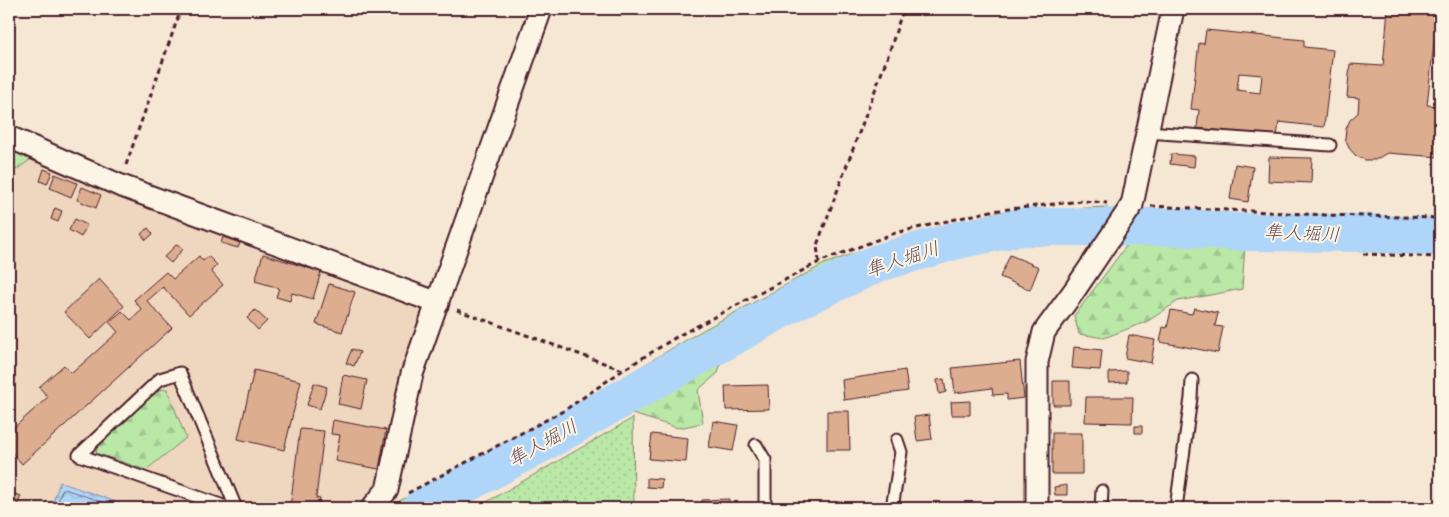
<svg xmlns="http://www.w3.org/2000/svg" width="1449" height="517" font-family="Mali,'Klee One',sans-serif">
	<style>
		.built { fill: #eed6bf }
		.grass { fill: url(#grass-dots); stroke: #828469 }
		.forest { fill: url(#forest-firs); stroke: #828469 }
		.water { fill: url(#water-waves); stroke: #878da7 }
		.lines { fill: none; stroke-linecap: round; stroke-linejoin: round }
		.shore { stroke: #72687d; stroke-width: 1 }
		.river { stroke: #afd6f9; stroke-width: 38 }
		.building { fill: #dcad8e; stroke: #4a1f2b; fill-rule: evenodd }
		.lane-casing { stroke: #4a1f2b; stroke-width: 15 }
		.street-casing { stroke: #4a1f2b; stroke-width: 25 }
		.path { stroke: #4a1f2b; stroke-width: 3; stroke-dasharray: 5 4; stroke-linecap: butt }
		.lane { stroke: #fcf5e5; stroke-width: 11 }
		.street { stroke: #fcf5e5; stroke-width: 21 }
		.labels { text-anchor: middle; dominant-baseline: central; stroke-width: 4; stroke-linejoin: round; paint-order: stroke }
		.water-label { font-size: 19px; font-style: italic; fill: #634d5e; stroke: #fcf5e5 }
	</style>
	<defs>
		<pattern id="grass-dots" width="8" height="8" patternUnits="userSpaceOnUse" patternTransform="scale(1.25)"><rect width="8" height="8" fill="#bae8a7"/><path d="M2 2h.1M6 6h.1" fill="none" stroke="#a1c790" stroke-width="1.8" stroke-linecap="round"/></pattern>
		<pattern id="forest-firs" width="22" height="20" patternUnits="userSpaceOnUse" patternTransform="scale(1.25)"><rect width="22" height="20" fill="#bae8a7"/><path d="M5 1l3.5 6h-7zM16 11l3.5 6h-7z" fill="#a1c790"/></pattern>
		<pattern id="water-waves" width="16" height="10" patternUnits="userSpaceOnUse" patternTransform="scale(1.25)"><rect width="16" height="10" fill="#afd6f9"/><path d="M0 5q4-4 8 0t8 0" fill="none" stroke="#98b7d6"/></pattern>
	</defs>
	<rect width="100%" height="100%" fill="#f6e7d4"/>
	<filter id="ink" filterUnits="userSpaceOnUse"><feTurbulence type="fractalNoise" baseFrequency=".02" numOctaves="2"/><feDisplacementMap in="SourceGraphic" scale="10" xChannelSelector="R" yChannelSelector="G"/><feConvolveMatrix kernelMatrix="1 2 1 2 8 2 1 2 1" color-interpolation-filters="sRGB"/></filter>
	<g filter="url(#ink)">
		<path class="built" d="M9,147L418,305L424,318L382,483L370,499L350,508H9Z"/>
		<path class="grass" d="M1107,207L1106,219L1015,220L877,255L805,289L713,337L458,483L407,508H386L541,426L703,330L824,264L901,237L1000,212Z
			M1143,212L1440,223V229L1135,222Z
			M633,418L634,508H476Z"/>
		<path class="forest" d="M9,147L34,157L9,175Z
			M1132,238L1245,244L1242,289L1178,301L1148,321L1104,338L1079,334L1074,316Z
			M726,345L718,373L698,390L703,423L678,428L629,413V402Z
			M167,389L186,438L146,470L96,453L98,444L155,390Z"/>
		<path class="water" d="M60,482L133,508H51Z"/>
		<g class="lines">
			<path class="shore" d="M56,508L62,490L65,489L119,508"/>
			<path class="river" d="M421,508L557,435L798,300L878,263L958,240L1021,227H1179L1237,232L1368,233L1440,237"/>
		</g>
		<path class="building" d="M1388,9H1440V17L1437,16L1427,105L1440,106V157L1387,153L1375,160H1365L1356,156L1349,148L1345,139L1346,129L1350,120L1358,113L1359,98L1347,97L1350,64L1383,66Z
			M1206,30L1304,40V47L1333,50L1324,127L1279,122L1277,137L1197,128L1199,110L1191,109L1199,43L1204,44ZM1239,73L1262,75L1260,93L1237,90Z
			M1171,154L1195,156L1194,167L1170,164Z
			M1269,157L1312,158L1311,183L1268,181Z
			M1235,164L1253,167L1248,202L1230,199Z
			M44,169L52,172L47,184L40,181Z
			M55,174L77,183L71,197L50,188Z
			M82,187L101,195L96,208L77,200Z
			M55,208L62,211L58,222L51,219Z
			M75,219L87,225L81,237L69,230Z
			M148,228L153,234L146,240L141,234Z
			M223,237L240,243L238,248L221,243Z
			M177,244L183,249L171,263L164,257Z
			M263,254L321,272L313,299L292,293L290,301L276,297L279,288L255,281Z
			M1010,255L1039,267L1030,290L1000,277Z
			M199,256L203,261L208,256L217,265L211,271L223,285L189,315L163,287L147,301L172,328L22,464L9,449V432L48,397L39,387L64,365L72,373L118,332L109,322L122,311L131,320L142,310L134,300L166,272L173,279Z
			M99,279L124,306L90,339L64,312Z
			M329,284L355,292L342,332L316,324Z
			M1194,308L1218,313L1215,326L1223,327L1218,353L1160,342L1163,327L1167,328L1171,310L1192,314Z
			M255,310L267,321L258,330L247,318Z
			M1129,335L1155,340L1151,363L1125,358Z
			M1074,347L1102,350L1100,370L1072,368Z
			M352,349L360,352L354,366L346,363Z
			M1020,361L1024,398L1007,400V394L993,395L992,388L955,393L952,368Z
			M254,370L301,381L284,450L238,439Z
			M905,370L908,391L844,400L842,380Z
			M1127,371V382L1109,383V372Z
			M343,375L367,380L361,409L338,404Z
			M944,379L946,392L939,394L937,380Z
			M1053,381H1070V405H1053Z
			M314,383L327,387L320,409L307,405Z
			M768,385L769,409L726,410L725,386Z
			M1086,397H1133L1132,423L1085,422Z
			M970,401V415H952L951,402Z
			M827,411H849L850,450H827Z
			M929,415L932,439L917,441L914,417Z
			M333,420L386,430L379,469L335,461L340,435L331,434Z
			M713,421L738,425L733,451L709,447Z
			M1135,426H1142V433H1135Z
			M300,429L324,431L316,498L320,499L319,508H290Z
			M1052,433H1082V474H1052Z
			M652,434L688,438L686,462L649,459Z
			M647,478L662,479L661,488L647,487Z
			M1067,485V495H1055L1054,487Z
			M9,492L21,496L16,508H9Z
			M729,499V508H702V500Z
			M1320,504L1357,508H1320Z"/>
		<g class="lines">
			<g class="lane-casing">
				<path id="lane" d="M1147,132L1330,145
					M756,445L765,460V508
					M229,508L79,455L160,379L180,373L236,508
					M892,508L901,452L897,440
					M1101,508L1102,491
					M1176,508L1191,398L1192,380"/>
			</g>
			<g class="street-casing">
				<path id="street" d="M9,137L119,185L438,303
					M372,508L387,490L412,374L541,9
					M1037,508V362L1044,332L1074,291L1132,205L1173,9"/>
			</g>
			<path class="path" d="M126,165L181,9
				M1151,206L1325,215L1440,218
				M1363,254L1440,257
				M819,262L817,245L889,53L903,9
				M457,310L623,370
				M408,493L565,410L623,370L678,336L819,262L895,233L991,211L1081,201L1107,203"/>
			<use href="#lane" class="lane"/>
			<use href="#street" class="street"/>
		</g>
	</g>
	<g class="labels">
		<g class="water-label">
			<text transform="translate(1302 232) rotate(2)">隼人堀川</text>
			<text transform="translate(902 258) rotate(-18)">隼人堀川</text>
			<text transform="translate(542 442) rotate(-29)">隼人堀川</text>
		</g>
	</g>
	<rect width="1449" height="517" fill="none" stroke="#fcf5e5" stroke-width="30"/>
	<rect x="15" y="15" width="1419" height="487" fill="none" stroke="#4a1f2b" stroke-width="2" filter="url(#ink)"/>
</svg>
